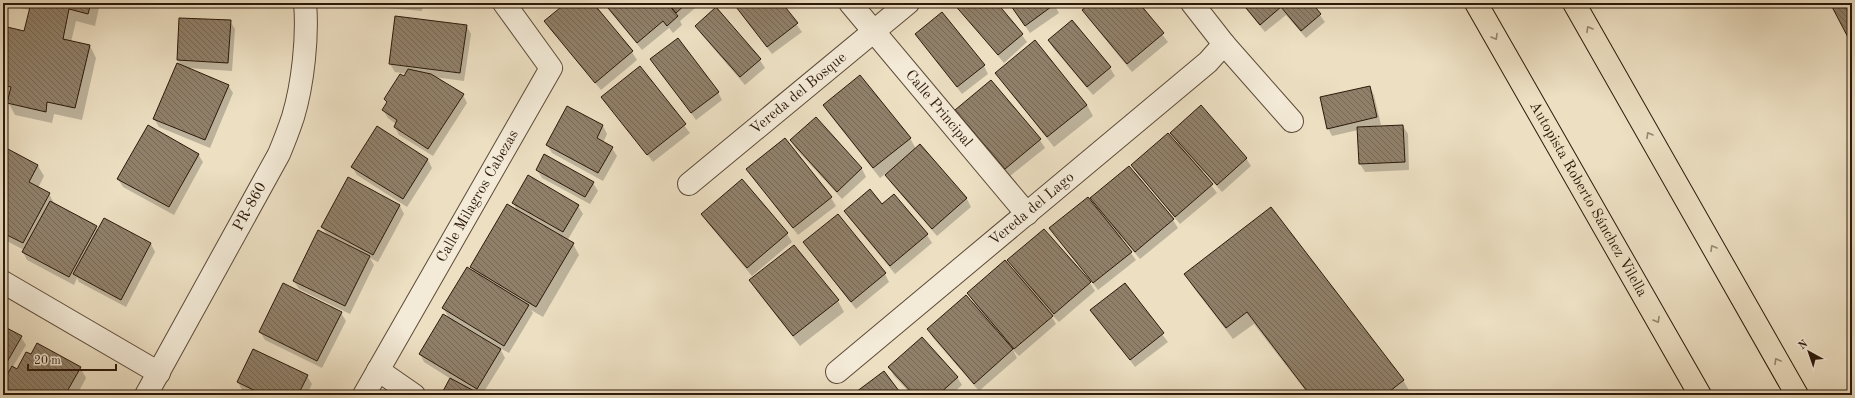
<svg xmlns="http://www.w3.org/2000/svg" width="1855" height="398" font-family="'Old Standard TT',serif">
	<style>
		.shadow { fill: #0003 }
		.building { fill: url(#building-back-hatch); stroke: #2c190a }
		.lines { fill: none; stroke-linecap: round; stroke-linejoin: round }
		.minor-casing { stroke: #5c4a38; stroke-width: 24 }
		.tertiary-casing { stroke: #5c4a38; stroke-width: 24 }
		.motorway-casing { stroke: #2c190a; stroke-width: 24 }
		.minor { stroke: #f3ead7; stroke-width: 22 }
		.tertiary { stroke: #f3ead7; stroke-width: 22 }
		.motorway { stroke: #ecdfc2; stroke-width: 22 }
		.oneway { stroke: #96866f }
		.labels { text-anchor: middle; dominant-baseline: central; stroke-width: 3; stroke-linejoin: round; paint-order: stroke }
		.street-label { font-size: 15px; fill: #2c190a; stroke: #f3ead7 }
	</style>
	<defs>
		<pattern id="building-back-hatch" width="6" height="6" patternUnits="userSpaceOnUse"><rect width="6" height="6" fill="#90806a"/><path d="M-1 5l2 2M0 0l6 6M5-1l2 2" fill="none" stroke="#766855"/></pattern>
	</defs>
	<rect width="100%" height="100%" fill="#ecdfc2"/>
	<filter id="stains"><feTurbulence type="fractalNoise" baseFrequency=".005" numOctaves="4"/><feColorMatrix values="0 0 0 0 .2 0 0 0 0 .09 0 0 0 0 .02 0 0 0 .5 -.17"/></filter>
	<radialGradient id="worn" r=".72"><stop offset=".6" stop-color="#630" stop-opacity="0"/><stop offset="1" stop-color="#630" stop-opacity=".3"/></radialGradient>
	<path class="shadow" d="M8,3H100L95,26L76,21L71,42L90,46L96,58L82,120L54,114L52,123L15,115L8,102L10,97L3,95V27L25,32L30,10L10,6Z
		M207,3H220L208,5Z
		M361,3H423L422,11L363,6Z
		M568,3H592L632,52L637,60L601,90L550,29L546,21Z
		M603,3H701L680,21L682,25L673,33L669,28L642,50Z
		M733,3H781L802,32L772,54Z
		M954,3H995L1022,35L1027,42L1004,63Z
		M1009,3H1053L1059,13L1030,33Z
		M1092,3H1138L1168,42L1132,72L1088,18L1083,10Z
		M1241,3H1311L1325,22L1306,38L1286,15L1265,32Z
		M716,9L760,60L765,68L745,85L701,34L697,26Z
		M230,21L235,29L232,71L188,68L228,85L233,93L210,148L159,127L154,119L181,66L178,60Z
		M1072,22L1110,68L1115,76L1093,95L1054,49L1049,41Z
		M466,25L471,34L464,81L434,77L463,95L467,103L433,156L399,135L395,127L396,124L388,118L383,110L387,104L385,99L407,74L395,72L390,64Z
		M916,34L984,66L988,74L962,94Z
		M652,60L718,92L722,100L696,120Z
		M639,67L690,133L653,162L603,97Z
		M997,73L1087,105L1093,116L1054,147L1003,83Z
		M1370,87L1374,95L1381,125L1376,126H1403L1408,134L1409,170L1365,172L1360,164L1358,130L1332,136L1328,128Z
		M824,105L910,138L916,149L920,146L967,199L971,207L937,236L891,183L886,175L890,172L889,171L880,178L830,115Z
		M568,108L603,126L607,134L603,143L612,148L617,156L603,181L552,153L547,145Z
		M956,110L1040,140L1045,148L1010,176L961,118Z
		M815,118L862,169L866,177L842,199L796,149L791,141Z
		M377,128L428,160L432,168L407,207L357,175L352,167Z
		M1171,133L1246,158L1251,166L1222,192L1203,171L1202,173L1217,193L1180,224L1137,173L1132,165L1177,142Z
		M6,149L38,166L44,176L38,188L49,194L55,205L96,227L98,231L104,219L151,244L155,252L126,307L79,282L77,278L74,285L27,260L23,252L24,250L3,239V154Z
		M198,154L203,162L174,215L123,187L118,179Z
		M747,169L831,198L836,206L798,235Z
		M537,170L593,183L598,191L590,204L542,178Z
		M349,179L400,206L404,214L378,262L370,258L374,265L350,314L299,289L294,281L328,236L322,227Z
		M742,181L787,234L792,242L752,276L707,222L702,214Z
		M894,195L927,235L932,243L895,274L850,219L845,211L882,205Z
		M1092,199L1173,220L1178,228L1140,259L1121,237L1120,238L1136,260L1098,290L1051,229L1097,208Z
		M513,203L578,206L583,214L567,241L573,244L579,255L543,317L531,310L533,313L509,353L500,348L505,358L482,395H445L444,393L451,379L424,362L420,354L449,318L443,308L474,272L471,267L518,212Z
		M1044,230L1090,283L1095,291L1059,322L1049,312L1056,324L1019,356L1013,350L1017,358L979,391L933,338L928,330L974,303L968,294L1015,271L1009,261Z
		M804,243L885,274L889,282L856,309Z
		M794,246L838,301L844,312L800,346L757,291L751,281Z
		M1186,275L1403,380L1410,392L1407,395H1309L1254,324L1233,339L1193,287Z
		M1124,285L1168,342L1135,367L1092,310Z
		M341,313L346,321L322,368L265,340L260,332Z
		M3,327L21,337L26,345L12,368L17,371L80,367L86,378L77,395H3Z
		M890,368L957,377L962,385L951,395H912L894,376Z
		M307,376L312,384L307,395H253L242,390L238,382Z
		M231,392L235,395H229Z"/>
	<path class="building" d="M31,3H91L88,14L69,9L63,39L90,45L75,108L47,102L46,112L7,103L11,87L3,85V26L24,31Z
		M566,3H593L633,51L595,83L544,21Z
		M604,3H667L678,16L667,26L663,21L637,43Z
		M668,3H687L676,13Z
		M733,3H782L798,23L767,47Z
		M953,3H997L1023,34L998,55Z
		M1009,3H1054L1055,4L1025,26Z
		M1091,3H1139L1164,33L1127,64L1082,10Z
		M1242,3H1312L1321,14L1301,31L1281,7L1260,25Z
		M1830,3H1852V45Z
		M716,7L761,59L740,77L695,26Z
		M942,12L985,65L957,87L915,34Z
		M395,16L467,25L460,73L389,64Z
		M179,18L231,20L228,63L177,60Z
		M1072,20L1111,67L1087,87L1048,40Z
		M678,38L719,92L691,113L650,59Z
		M1035,40L1087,105L1047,137L995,73Z
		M177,63L229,85L205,140L153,119Z
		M640,66L686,124L647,155L601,97Z
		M408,69L431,74L464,94L428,149L394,127L397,120L382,110L387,102L384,99L400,74L404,76Z
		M860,75L911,138L873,168L823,105Z
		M991,80L1041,139L1005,169L955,110Z
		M1370,86L1377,117L1327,129L1320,97Z
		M1201,105L1247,158L1217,185L1170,133Z
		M567,106L603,125L597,138L613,147L598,173L546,145Z
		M816,117L862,168L837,192L790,140Z
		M148,125L199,154L169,207L117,179Z
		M1403,125L1405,162L1359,164L1357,127Z
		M377,126L428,159L403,199L351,167Z
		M1168,133L1213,184L1175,217L1131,165Z
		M785,138L832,197L793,228L746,169Z
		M920,144L967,198L932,229L885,175Z
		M6,148L38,165L29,182L50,193L23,243L3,233V152Z
		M544,154L594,182L585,197L536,170Z
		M1129,166L1174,219L1135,252L1090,198Z
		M528,175L579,205L563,232L512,203Z
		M348,177L400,205L373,255L321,227Z
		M742,179L788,233L747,268L701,214Z
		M870,189L882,204L894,194L928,234L890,266L844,211Z
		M1088,197L1132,252L1093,283L1049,228Z
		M50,201L97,226L69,277L22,252Z
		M507,204L574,243L536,307L470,267Z
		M1271,207L1404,380L1385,395H1310L1247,312L1226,328L1184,274Z
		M838,214L886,273L851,302L803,242Z
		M104,218L151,243L121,300L73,274Z
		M1044,229L1091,282L1054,314L1007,260Z
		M318,230L370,256L345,306L293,281Z
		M794,245L839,300L793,336L749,280Z
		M1005,260L1053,316L1014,349L967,293Z
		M467,267L529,305L504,346L442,308Z
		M283,283L342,312L317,361L259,332Z
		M1125,283L1164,333L1130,360L1090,310Z
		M966,295L1013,349L974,384L927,329Z
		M443,314L501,349L477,389L419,354Z
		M3,326L22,336L3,369Z
		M922,337L958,377L938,395H914L888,367Z
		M37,343L81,367L65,395H3V382L12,366L17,369L26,352L31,354Z
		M253,349L308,375L298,395H264L237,382Z
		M884,371L902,395H852Z
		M450,378L478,393L477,395H447L442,393Z"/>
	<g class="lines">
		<g class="minor-casing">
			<g id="minor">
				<path id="s1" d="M850,3L1027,214"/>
				<path d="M1192,3L1224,44L1292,121"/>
				<path id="s2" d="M689,184L908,3"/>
				<path d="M3,282L159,373"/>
				<path d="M378,370L414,395"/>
				<path id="s3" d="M837,372L1208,62L1224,44"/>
				<path id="s4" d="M364,395L551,68L504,3"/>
			</g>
		</g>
		<g class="tertiary-casing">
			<g id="tertiary">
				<path id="s5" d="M146,395L279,154C284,142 289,129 293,117C303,84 308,36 305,3"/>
			</g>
		</g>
		<g class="motorway-casing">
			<g id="motorway">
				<path id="s6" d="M1476,3L1700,395"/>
				<path d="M1574,3L1797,395"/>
			</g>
		</g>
		<use href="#minor" class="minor"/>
		<use href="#tertiary" class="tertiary"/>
		<use href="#motorway" class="motorway"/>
	</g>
	<defs><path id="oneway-chevron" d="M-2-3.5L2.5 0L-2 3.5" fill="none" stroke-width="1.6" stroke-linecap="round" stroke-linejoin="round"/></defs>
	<g class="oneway">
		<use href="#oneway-chevron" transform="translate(1589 29) rotate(-120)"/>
		<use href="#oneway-chevron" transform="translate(1495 37) rotate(60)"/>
		<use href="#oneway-chevron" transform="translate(1649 135) rotate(-120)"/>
		<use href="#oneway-chevron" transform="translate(1713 248) rotate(-120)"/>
		<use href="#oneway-chevron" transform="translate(1657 320) rotate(60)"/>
		<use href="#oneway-chevron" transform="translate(1777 361) rotate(-120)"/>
	</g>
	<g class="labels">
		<g class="street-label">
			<text stroke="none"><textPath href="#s2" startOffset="142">Vereda del Bosque</textPath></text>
			<text stroke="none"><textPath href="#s1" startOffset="138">Calle Principal</textPath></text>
			<text stroke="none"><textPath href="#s4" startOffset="229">Calle Milagros Cabezas</textPath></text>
			<text stroke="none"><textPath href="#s6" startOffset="226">Autopista Roberto Sánchez Vilella</textPath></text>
			<text stroke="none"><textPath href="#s5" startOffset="215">PR-860</textPath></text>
			<text stroke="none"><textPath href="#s3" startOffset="254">Vereda del Lago</textPath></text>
		</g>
	</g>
	<rect width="1855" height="398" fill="none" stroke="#ecdfc2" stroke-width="16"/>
	<rect x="4" y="4" width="1847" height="390" fill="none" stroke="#2c190a" stroke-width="2"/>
	<rect x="8" y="8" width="1839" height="382" fill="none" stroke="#2c190a"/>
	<g transform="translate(1809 352) rotate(320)" stroke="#f3ead7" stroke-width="3" paint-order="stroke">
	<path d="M0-3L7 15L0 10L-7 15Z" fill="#2c190a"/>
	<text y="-6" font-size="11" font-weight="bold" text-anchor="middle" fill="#2c190a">N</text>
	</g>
	<path d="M28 364v6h88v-6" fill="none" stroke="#2c190a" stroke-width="2"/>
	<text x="34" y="364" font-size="12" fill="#2c190a" stroke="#f3ead7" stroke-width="3" paint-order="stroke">20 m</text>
	<rect width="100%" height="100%" filter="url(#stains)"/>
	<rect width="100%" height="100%" fill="url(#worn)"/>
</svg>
